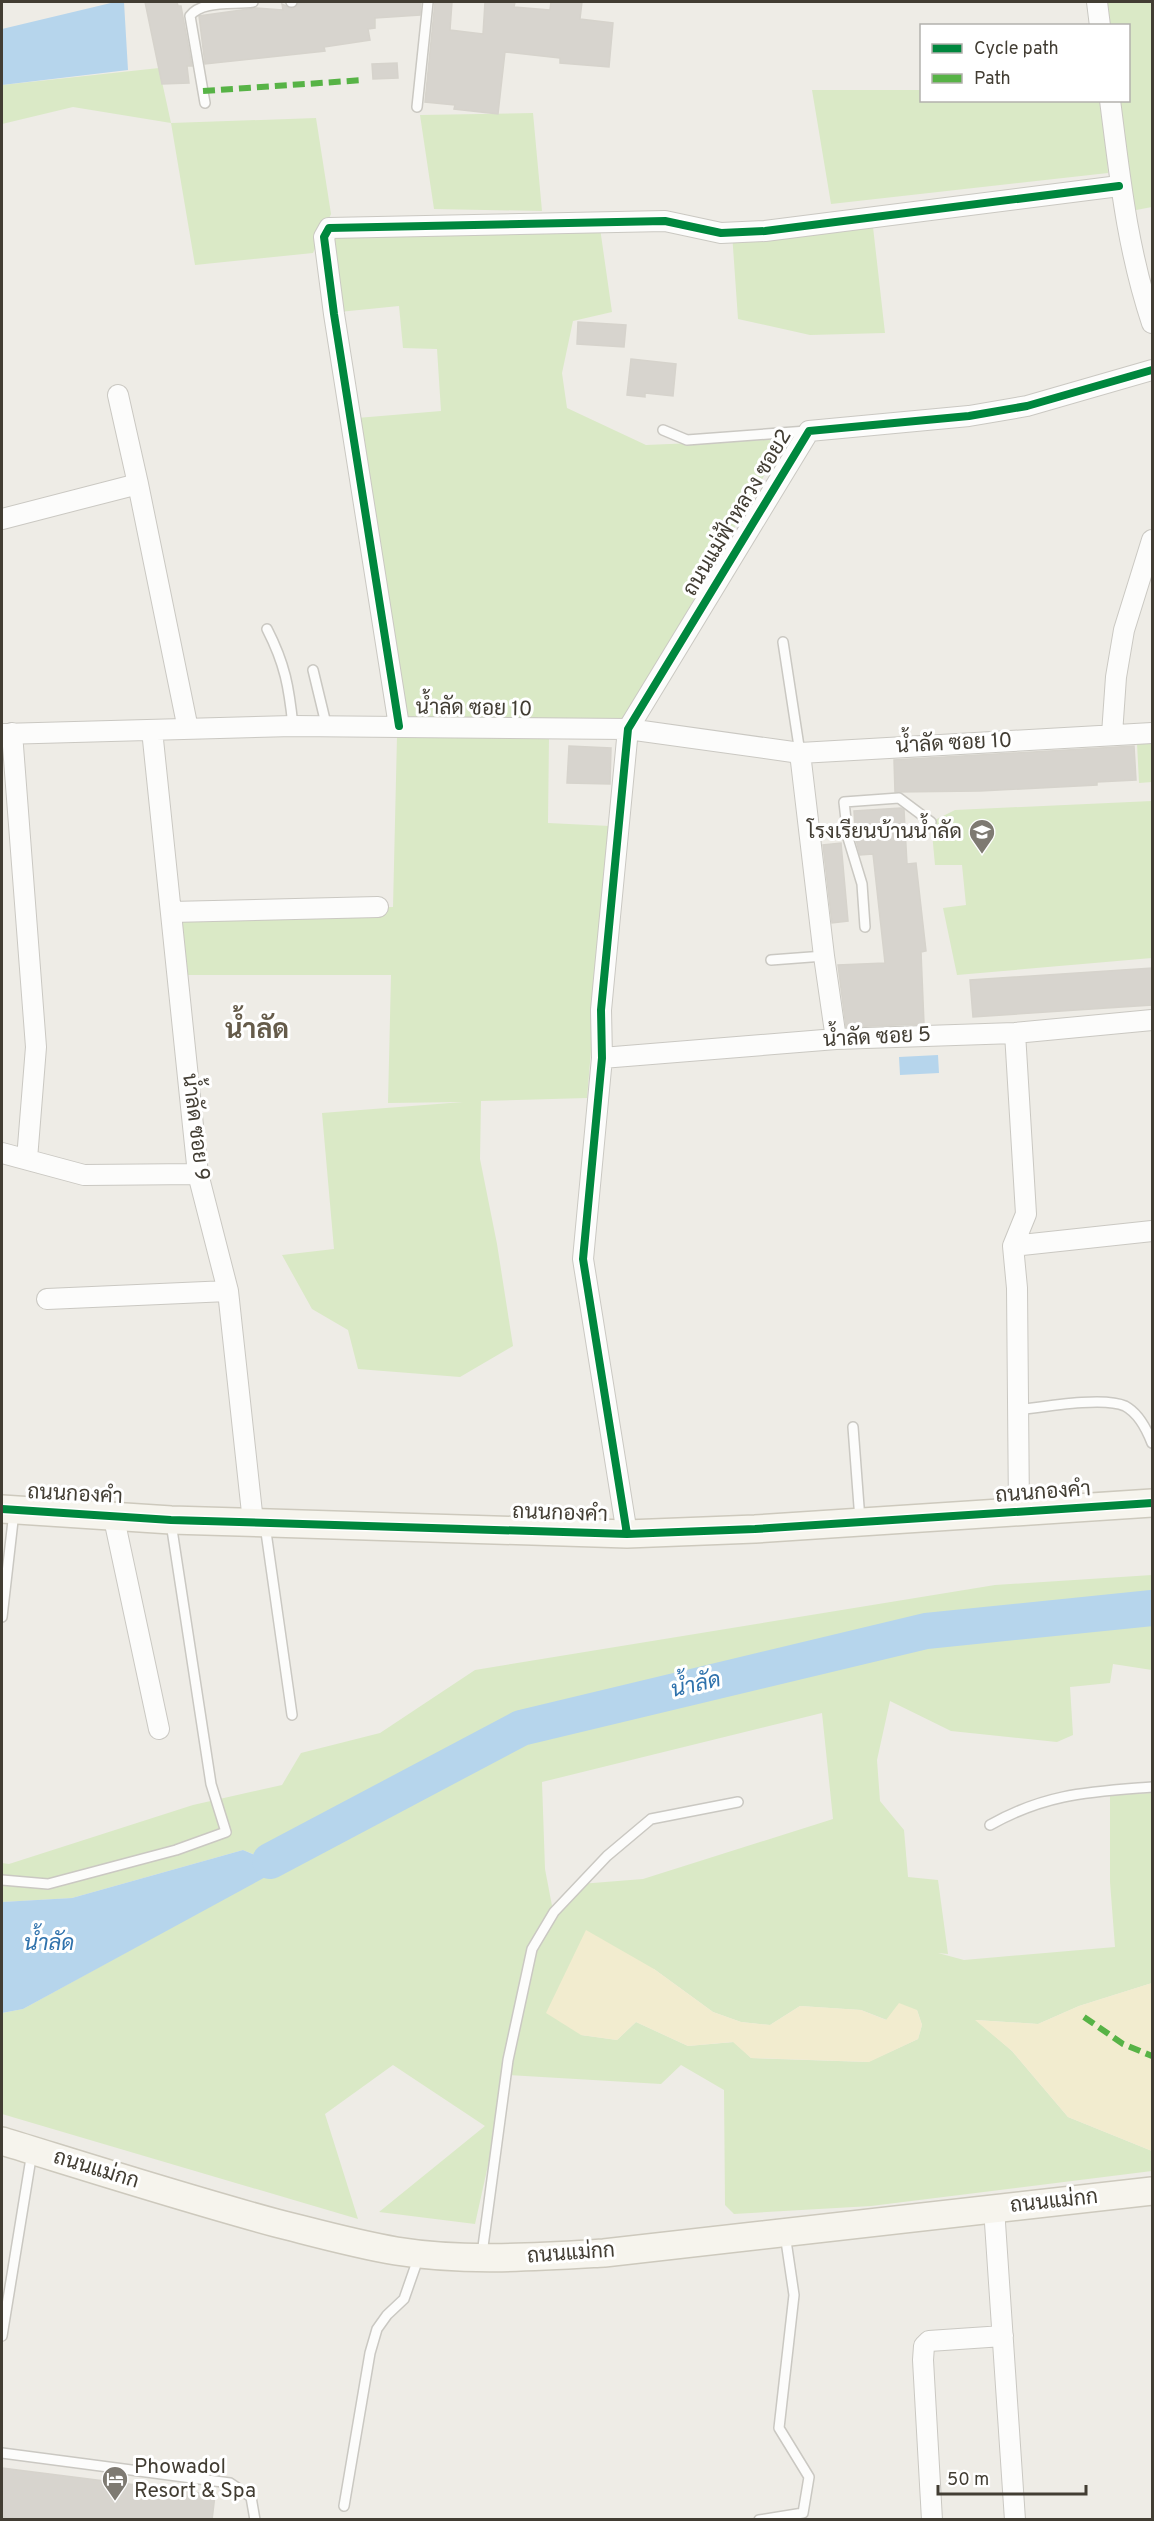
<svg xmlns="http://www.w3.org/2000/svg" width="1154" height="2521" font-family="Overpass,Sarabun,sans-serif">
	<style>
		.green { fill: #dae9c6; fill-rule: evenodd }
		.sand { fill: #f2eccf }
		.water { fill: #b6d5ec }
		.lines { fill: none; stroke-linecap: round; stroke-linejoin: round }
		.river { stroke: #b6d5ec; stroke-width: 36 }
		.building { fill: #d7d4ce; stroke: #d6d3cc; stroke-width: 1.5 }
		.lane-casing { stroke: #cac8c2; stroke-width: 12 }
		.street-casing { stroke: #cac8c2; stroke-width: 22 }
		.secondary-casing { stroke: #cdc9bd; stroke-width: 30 }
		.lane { stroke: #fcfcfb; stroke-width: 9 }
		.street { stroke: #fcfcfb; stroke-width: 20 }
		.secondary { stroke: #f6f4ed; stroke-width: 27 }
		.quiet { stroke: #57b346; stroke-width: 6; stroke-dasharray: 12 6; stroke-linecap: butt }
		.cycleway-casing { stroke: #fff; stroke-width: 11 }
		.cycleway { stroke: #00873e; stroke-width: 8 }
		.labels { text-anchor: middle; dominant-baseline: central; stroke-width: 6; stroke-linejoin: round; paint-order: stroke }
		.street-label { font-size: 21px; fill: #423d33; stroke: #fff }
		.poi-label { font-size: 21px; fill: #423d33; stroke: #fff; text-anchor: end }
		.water-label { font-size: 22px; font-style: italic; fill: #2f72ac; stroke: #fff }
		.district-label { font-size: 27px; font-weight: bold; fill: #655b4a; stroke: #fff }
	</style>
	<rect width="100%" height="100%" fill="#eeece6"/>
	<path class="green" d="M1098,2H1152V207L1131,211L1114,101L1128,100V26L1102,25Z
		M159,68L171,123L316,118L331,214L313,253L195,265L171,123L73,107L2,124V85Z
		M812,90H921L922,100L1104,101L1108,173L831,204Z
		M533,113L542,211L434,209L420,115Z
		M872,218L885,333L810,335L738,319L732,233Z
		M600,228L612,312L573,321L562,373L567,408L646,445L785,439L626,719L406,717L357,418L441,411L437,349L403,348L399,306L339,312L330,236Z
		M397,736L549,737L548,823L610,826L587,1098L481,1101L480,1159L497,1244L513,1346L460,1377L358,1369L348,1330L312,1309L282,1255L334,1249L322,1113L463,1102L388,1103L391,975H188L180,912L393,907Z
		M1152,742V782L1139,783L1137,743Z
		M1152,801V958L957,975L943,908L966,905L962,865H935L931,822L955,810Z
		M1152,1575V1670L1113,1664L1110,1683L1070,1687L1073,1735L1057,1742L951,1731L890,1701L877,1760L880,1801L904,1830L908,1877L938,1880L948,1954L938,1953L964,1960L1115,1947L1110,1882V1795L1152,1793V1983L1079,2006L1038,2024L976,2020L1012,2051L1068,2117L1152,2151V2171L871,2206L734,2214L725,2205L724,2090L681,2065L661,2084L508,2075L475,2224L379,2212L485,2126L393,2065L325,2114L358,2219L2,2114V2013L23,2009L283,1866L243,1850L72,1898L2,1902V1863L9,1864L193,1805L282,1785L301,1753L380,1733L475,1670L995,1585ZM822,1713L833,1819L643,1879L580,1884L553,1911L545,1869L542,1782ZM654,1969L713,2012L741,2022L770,2025L800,2006L861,2010L887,2020L917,2010L922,2025L918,2039L868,2062L751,2058L734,2042L688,2046L636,2022L617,2040L581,2035Z"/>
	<path class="sand" d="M586,1930L654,1969L713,2012L741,2022L770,2025L800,2006L861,2010L886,2020L899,2003L917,2010L922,2025L918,2039L869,2062L751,2058L733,2042L688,2046L636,2022L617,2040L581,2035L546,2013Z
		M1152,1983V2151L1068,2117L1012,2051L975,2020L1038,2024L1079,2006Z"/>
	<path class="water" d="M115,2H124L128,70L2,85V29Z
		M938,1055L939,1073L900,1075L899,1057Z
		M243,1850L284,1867L23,2009L2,2013V1902L72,1898Z"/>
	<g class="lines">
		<path class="river" d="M270,1861L521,1728L926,1631L1152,1608"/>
	</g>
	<path class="building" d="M145,2H177L178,6H181L192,66H187L189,83L162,84Z
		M316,2H421L420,15L375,18V28L368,29L370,40L324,47L325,51L205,64L199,16L256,8L283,10L282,4L292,9L299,3Z
		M435,2H452L450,30L483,34L485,2H515L514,7L550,10L551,2H582L580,19L613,23L609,67L560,63V58L505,52L498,114L454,109L455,105L425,102Z
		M397,63L398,78L373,79L372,64Z
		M578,322L626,325L624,347L577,344Z
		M631,359L676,364L673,396L645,393V397L627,395Z
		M569,746L611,748L610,784L567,783Z
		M1134,746L1136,780L1097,782V785L980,791L895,792L894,760Z
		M901,808L904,810L907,864L916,863L926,951L921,952L924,1024L846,1027L838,965L885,963L873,854L860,855L856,840L854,811Z
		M841,843L848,921L832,923L823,845Z
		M1152,968V1005L973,1017L970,980Z
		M2,2468L215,2495L212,2520H24L2,2517Z"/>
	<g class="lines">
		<g class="lane-casing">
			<path id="lane" d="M291,2H292
				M205,103L190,16C201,0 234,5 253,2
				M417,107L428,2
				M663,430L687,440L807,431
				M267,629C285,664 289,687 293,726
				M783,642L800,753
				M313,670L327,728
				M865,927L862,884L848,838L844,802L899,798L931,822
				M771,960L824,956
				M1018,1410C1042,1407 1104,1396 1125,1406C1138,1413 1147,1430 1152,1443
				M853,1427L860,1520
				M265,1525L292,1715
				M2,1617L14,1512
				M990,1825C1047,1793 1089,1792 1152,1787
				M2,1880L48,1884L176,1850L226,1832L211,1784L171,1523
				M482,2254L508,2060L532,1949L554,1912L607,1856L651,1819L738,1802
				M2,2336L32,2152
				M2,2453L230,2483L251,2497L255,2520
				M344,2506L370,2353L377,2329L387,2315L404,2299L419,2256
				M759,2520L803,2513L809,2477L779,2428L794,2295L785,2234"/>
		</g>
		<g class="street-casing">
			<path id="street" d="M1097,2L1100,26
				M1110,100C1120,178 1127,248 1152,323
				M118,395L138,484
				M2,519L138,484L188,729
				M399,726L334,314L324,237L329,228L665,221L721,233L765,231L1119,186
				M152,730L198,1174L228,1291L253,1522
				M12,733L36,1047L27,1159
				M2,734L293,726L628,729L800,753L1152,733
				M1112,734L1116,677L1124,630L1152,540
				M800,753L824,956L836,1039
				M171,912L378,907
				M1015,1033L1026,1214L1013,1246L1017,1288L1019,1513
				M602,1058L836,1039L1015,1033L1152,1020
				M2,1153L84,1175L198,1174
				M1013,1246L1152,1231
				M47,1299L228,1291
				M113,1514L159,1729
				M627,1534L583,1259L602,1058L601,1010L628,729L809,431L969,416L1027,406L1152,370
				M994,2208L1015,2520
				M932,2520L923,2360L924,2346L929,2341L1003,2336"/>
		</g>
		<g class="secondary-casing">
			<path id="secondary" d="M2,1509L171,1520L627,1534L755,1529L1152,1503
				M2,2141C93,2169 184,2198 276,2223C316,2233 355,2244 396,2251C464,2262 535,2257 604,2253L1152,2191"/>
		</g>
		<use href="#lane" class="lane"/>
		<use href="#street" class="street"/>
		<use href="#secondary" class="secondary"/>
		<path class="quiet" d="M203,91L364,80
			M1084,2017L1123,2044L1152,2056"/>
		<g class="cycleway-casing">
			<path id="cycleway" d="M399,726L334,314L324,237L329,228L665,221L721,233L765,231L1119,186
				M2,1509L171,1520L627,1534L755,1529L1152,1503
				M627,1534L583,1259L602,1058L601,1010L628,729L809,431L969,416L1027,406L1152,370"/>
		</g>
		<use href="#cycleway" class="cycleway"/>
	</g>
	<defs>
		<g id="school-pin" transform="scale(1.35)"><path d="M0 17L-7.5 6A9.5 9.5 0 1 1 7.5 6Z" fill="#7e7a72" stroke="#fff"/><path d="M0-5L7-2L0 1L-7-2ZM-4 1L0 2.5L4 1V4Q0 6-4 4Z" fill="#fff"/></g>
		<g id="hotel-pin" transform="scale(1.35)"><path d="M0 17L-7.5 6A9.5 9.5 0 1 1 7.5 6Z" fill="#7e7a72" stroke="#fff"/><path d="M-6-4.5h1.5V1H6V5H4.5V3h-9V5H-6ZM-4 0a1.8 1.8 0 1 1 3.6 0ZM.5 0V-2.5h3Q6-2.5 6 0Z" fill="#fff"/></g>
	</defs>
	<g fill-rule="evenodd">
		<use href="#school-pin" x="982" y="832"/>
		<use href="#hotel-pin" x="115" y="2479"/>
	</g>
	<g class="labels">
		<g class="street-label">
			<text transform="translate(738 513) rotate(-59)">ถนนแม่ฟ้าหลวง ซอย2</text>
			<text transform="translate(474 709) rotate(1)">น้ำลัด ซอย 10</text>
			<text transform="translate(954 744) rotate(-3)">น้ำลัด ซอย 10</text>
			<text transform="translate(877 1038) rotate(-3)">น้ำลัด ซอย 5</text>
			<text transform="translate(195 1127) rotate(83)">น้ำลัด ซอย 9</text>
			<text transform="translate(1043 1493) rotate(-4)">ถนนกองคำ</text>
			<text transform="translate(75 1495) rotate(3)">ถนนกองคำ</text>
			<text transform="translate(560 1514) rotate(2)">ถนนกองคำ</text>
			<text transform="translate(96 2170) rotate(17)">ถนนแม่กก</text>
			<text transform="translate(1054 2202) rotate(-6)">ถนนแม่กก</text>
			<text transform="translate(571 2254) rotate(-4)">ถนนแม่กก</text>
		</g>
		<g class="poi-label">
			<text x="962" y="832">โรงเรียนบ้านน้ำลัด</text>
			<text x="134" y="2467" text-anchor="start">Phowadol<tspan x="134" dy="24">Resort &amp; Spa</tspan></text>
		</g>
		<g class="water-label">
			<text transform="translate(696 1686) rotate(-13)">น้ำลัด</text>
			<text x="49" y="1944">น้ำลัด</text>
		</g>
		<g class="district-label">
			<text x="257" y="1031">น้ำลัด</text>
		</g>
	</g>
	<rect width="1154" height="2521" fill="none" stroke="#423d33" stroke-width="6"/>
	<rect x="920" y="24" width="210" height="78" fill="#ffffff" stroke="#b3b1ad" stroke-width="1.5"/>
	<rect x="932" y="44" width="30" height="9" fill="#00873e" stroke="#b3b1ad" stroke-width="1.5"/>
	<text x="974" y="54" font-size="18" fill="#423d33">Cycle path</text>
	<rect x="932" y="74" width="30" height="9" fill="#57b346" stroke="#b3b1ad" stroke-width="1.5"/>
	<text x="974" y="84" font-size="18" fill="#423d33">Path</text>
	<path d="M938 2485v9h148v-9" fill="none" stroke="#423d33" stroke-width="3"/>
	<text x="947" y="2485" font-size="18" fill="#423d33" stroke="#ffffff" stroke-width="4.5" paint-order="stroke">50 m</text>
</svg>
